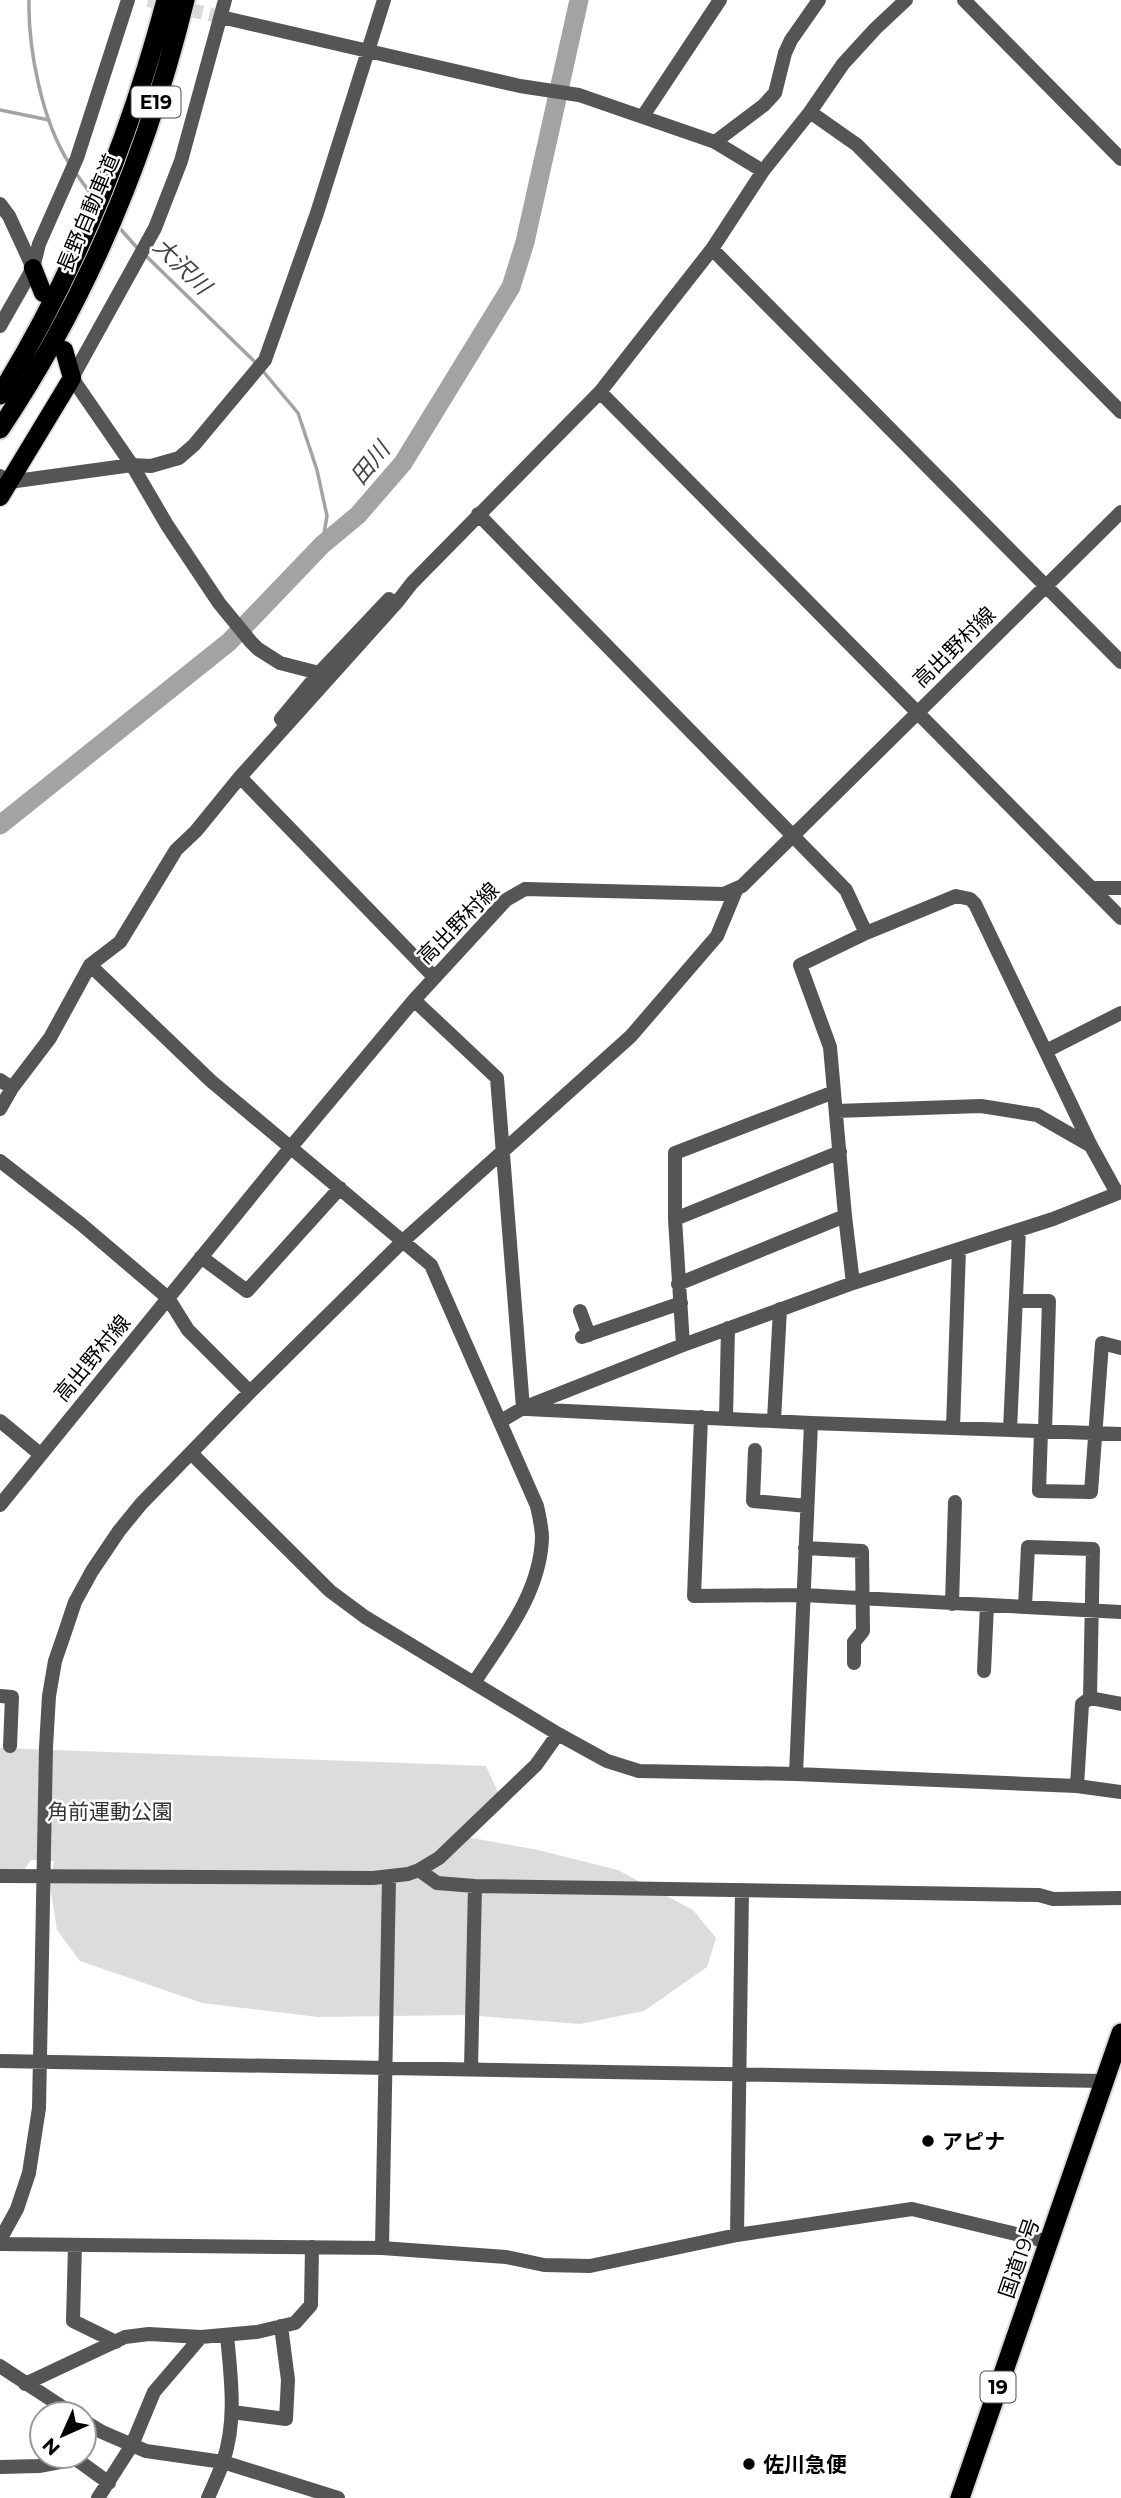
<svg xmlns="http://www.w3.org/2000/svg" width="1121" height="2498" font-family="Montserrat,'Noto Sans JP',sans-serif">
	<style>
		.green { fill: #dcdcdc }
		.lines { fill: none; stroke-linecap: round; stroke-linejoin: round }
		.stream { stroke: #a3a3a3; stroke-width: 3.5 }
		.river { stroke: #a3a3a3; stroke-width: 19 }
		.minor-tunnel { stroke: #d9d9d9; stroke-width: 14; stroke-dasharray: 14 7; stroke-linecap: butt }
		.major-casing { stroke: #dbdbdb; stroke-width: 21 }
		.highway-casing { stroke: #dbdbdb; stroke-width: 23 }
		.minor { stroke: #555; stroke-width: 14 }
		.major { stroke: #000; stroke-width: 18 }
		.highway { stroke: #000; stroke-width: 19 }
		.poi-dot { fill: #000; stroke: #fff; stroke-width: 2.5 }
		.labels { text-anchor: middle; dominant-baseline: central; stroke-width: 5; stroke-linejoin: round; paint-order: stroke }
		.shield { fill: #fff; stroke: #4c4c4c; stroke-width: 2 }
		.shield-label { font-size: 19px; font-weight: bold; fill: #000 }
		.street-label { font-size: 21px; fill: #000; stroke: #fff }
		.park-label { font-size: 21px; fill: #333; stroke: #fff }
		.poi-label { font-size: 21px; font-weight: bold; fill: #000; stroke: #fff; text-anchor: start }
		.water-label { font-size: 23px; font-style: italic; fill: #444; stroke: #fff }
	</style>
	<rect width="100%" height="100%" fill="#fff"/>
	<path class="green" d="M0,1748L486,1766L498,1792L456,1835L538,1850L618,1870L693,1910L716,1938L707,1967L644,2011L580,2024L466,2015L318,2017L202,2003L80,1961L57,1930L50,1886L54,1861L31,1860L25,1869H0Z"/>
	<g class="lines">
		<path class="stream" d="M29,0C28,49 42,121 69,163
			M0,110L49,120
			M75,172L93,197
			M116,224L139,250
			M145,255L257,364
			M262,370L298,413L317,470L327,516L322,545"/>
		<path class="river" d="M0,825L229,642L322,545L358,515L403,463L511,287L525,242L579,0"/>
		<path class="minor-tunnel" d="M148,0L221,17"/>
		<g class="major-casing">
			<path id="major" d="M33,268L43,293
				M0,497L72,378L64,350"/>
		</g>
		<g class="highway-casing">
			<path id="highway" d="M0,395C76,272 129,140 166,0
				M0,429C87,299 148,151 185,0
				M960,2498L1121,2033"/>
		</g>
		<path class="minor" d="M225,0L181,161L155,228L72,378L132,465L167,525L219,603L251,642L258,649L280,663L319,673
			M964,0L1121,159
			M221,17L520,86L579,95L715,142L763,171
			M810,112L857,145L1121,412
			M643,116L720,0
			M715,142L764,105L775,93L785,53L791,40L819,0
			M0,204L9,216L33,268
			M712,249L1121,662
			M0,326L33,268L39,244L77,158L128,0
			M600,392L1121,918
			M0,476L9,482L132,465L151,466L179,458L194,445L265,360L317,213L384,0
			M478,514L846,890L866,933
			M281,719L319,673L389,599
			M240,777L434,977
			M1091,888H1121
			M90,965L211,1081L431,1265L537,1506C539,1516 542,1527 542,1538C540,1594 503,1638 474,1683
			M414,1000L497,1078L523,1408
			M1046,1051L1121,1013
			M0,1080L12,1088
			M0,1109L12,1088L50,1038L90,965L120,942L176,850L196,831L240,777L398,601L412,583L600,392L712,249L763,171L810,112L843,64L875,29L906,0
			M836,1111L981,1106L1037,1115L1091,1146
			M0,1161L81,1224L168,1298L188,1330L250,1392
			M675,1219L840,1152
			M201,1257L247,1291L340,1188
			M853,1283L845,1216L830,1047L800,965L866,933L956,896L970,899L975,904L1091,1146L1117,1193
			M678,1284L845,1216
			M1016,1301H1049L1045,1431
			M580,1311L589,1335
			M582,1337L681,1303
			M683,1345L675,1219V1153L834,1092
			M527,1409L811,1423L1121,1434
			M701,1417L694,1596L803,1595L1121,1612
			M726,1418L728,1328
			M774,1420L780,1309
			M0,1421L40,1454
			M501,1421L523,1408L683,1345L853,1283L1053,1219L1121,1192
			M953,1428L959,1249
			M1010,1430L1019,1230
			M1041,1431L1039,1491L1091,1492L1102,1343L1121,1348
			M755,1450L753,1501L807,1506
			M192,1454L330,1591L365,1617L558,1734
			M0,1505L291,1147L414,1000L506,900L525,889L724,894L742,886L1121,512
			M805,1548L862,1551L863,1631L854,1642V1663
			M952,1604L955,1502
			M1025,1606L1028,1547L1093,1549L1090,1698L1082,1704L1077,1786
			M984,1671L987,1605
			M0,1696L12,1697L10,1746
			M1090,1698L1121,1704
			M796,1774L811,1423
			M419,1870L437,1883L475,1886L1039,1895L1053,1899L1121,1898
			M0,1876L373,1878L408,1874L419,1870L439,1858L536,1765L558,1734L607,1761L639,1771L796,1774L1077,1786L1121,1792
			M0,2061L1104,2081
			M471,2069L475,1886
			M737,2235L742,1890
			M0,2240L17,2209L29,2173L39,2108L46,1747L49,1696L55,1661L66,1629L75,1602L92,1571L119,1531L141,1504L250,1392L403,1241L631,1036L717,936L737,888
			M0,2244L382,2248L506,2257L544,2265L590,2266L737,2235L912,2209L1049,2242
			M75,2245L73,2321L116,2342
			M382,2248L389,1878
			M0,2366L73,2414
			M25,2384L125,2337L149,2334L201,2337L257,2332L295,2323L311,2305L312,2247
			M232,2412L286,2419L288,2380L281,2326
			M84,2421L102,2432L146,2451L223,2462L338,2498
			M0,2467L39,2466L76,2459L109,2483
			M98,2498L132,2445L154,2392L201,2337
			M208,2498C213,2486 219,2474 223,2462C237,2421 231,2378 227,2336"/>
		<use href="#major" class="major"/>
		<use href="#highway" class="highway"/>
	</g>
	<g class="poi-dot">
		<circle cx="928" cy="2141" r="7"/>
		<circle cx="749" cy="2464" r="7"/>
	</g>
	<g class="labels">
		<g class="shield">
			<rect x="131.5" y="86.5" width="49" height="31" rx="5"/>
			<rect x="980.5" y="2371.5" width="35" height="31" rx="5"/>
		</g>
		<g class="shield-label">
			<text x="156" y="102">E19</text>
			<text x="998" y="2387">19</text>
		</g>
		<g class="street-label">
			<text transform="translate(88 213) rotate(-67)">長野自動車道</text>
			<text transform="translate(954 647) rotate(-44)">高出野村線</text>
			<text transform="translate(458 923) rotate(-45)">高出野村線</text>
			<text transform="translate(92 1358) rotate(-50)">高出野村線</text>
			<text transform="translate(1019 2258) rotate(-71)">国道19号</text>
		</g>
		<g class="park-label">
			<text x="110" y="1811">角前運動公園</text>
		</g>
		<g class="poi-label">
			<text x="942" y="2141">アピナ</text>
			<text x="763" y="2464">佐川急便</text>
		</g>
		<g class="water-label">
			<text transform="translate(182 266) rotate(44)">大沢川</text>
			<text transform="translate(370 463) rotate(-51)">田川</text>
		</g>
	</g>
	<g transform="translate(63 2435) rotate(225)"><circle r="33" fill="#ffffff" stroke="#999999" stroke-width="2"/>
	<path d="M0-5L12 26L0 18L-12 26Z" fill="#000000"/>
	<text y="-10" font-size="19" font-weight="bold" text-anchor="middle" fill="#000000">N</text>
	</g>
</svg>
